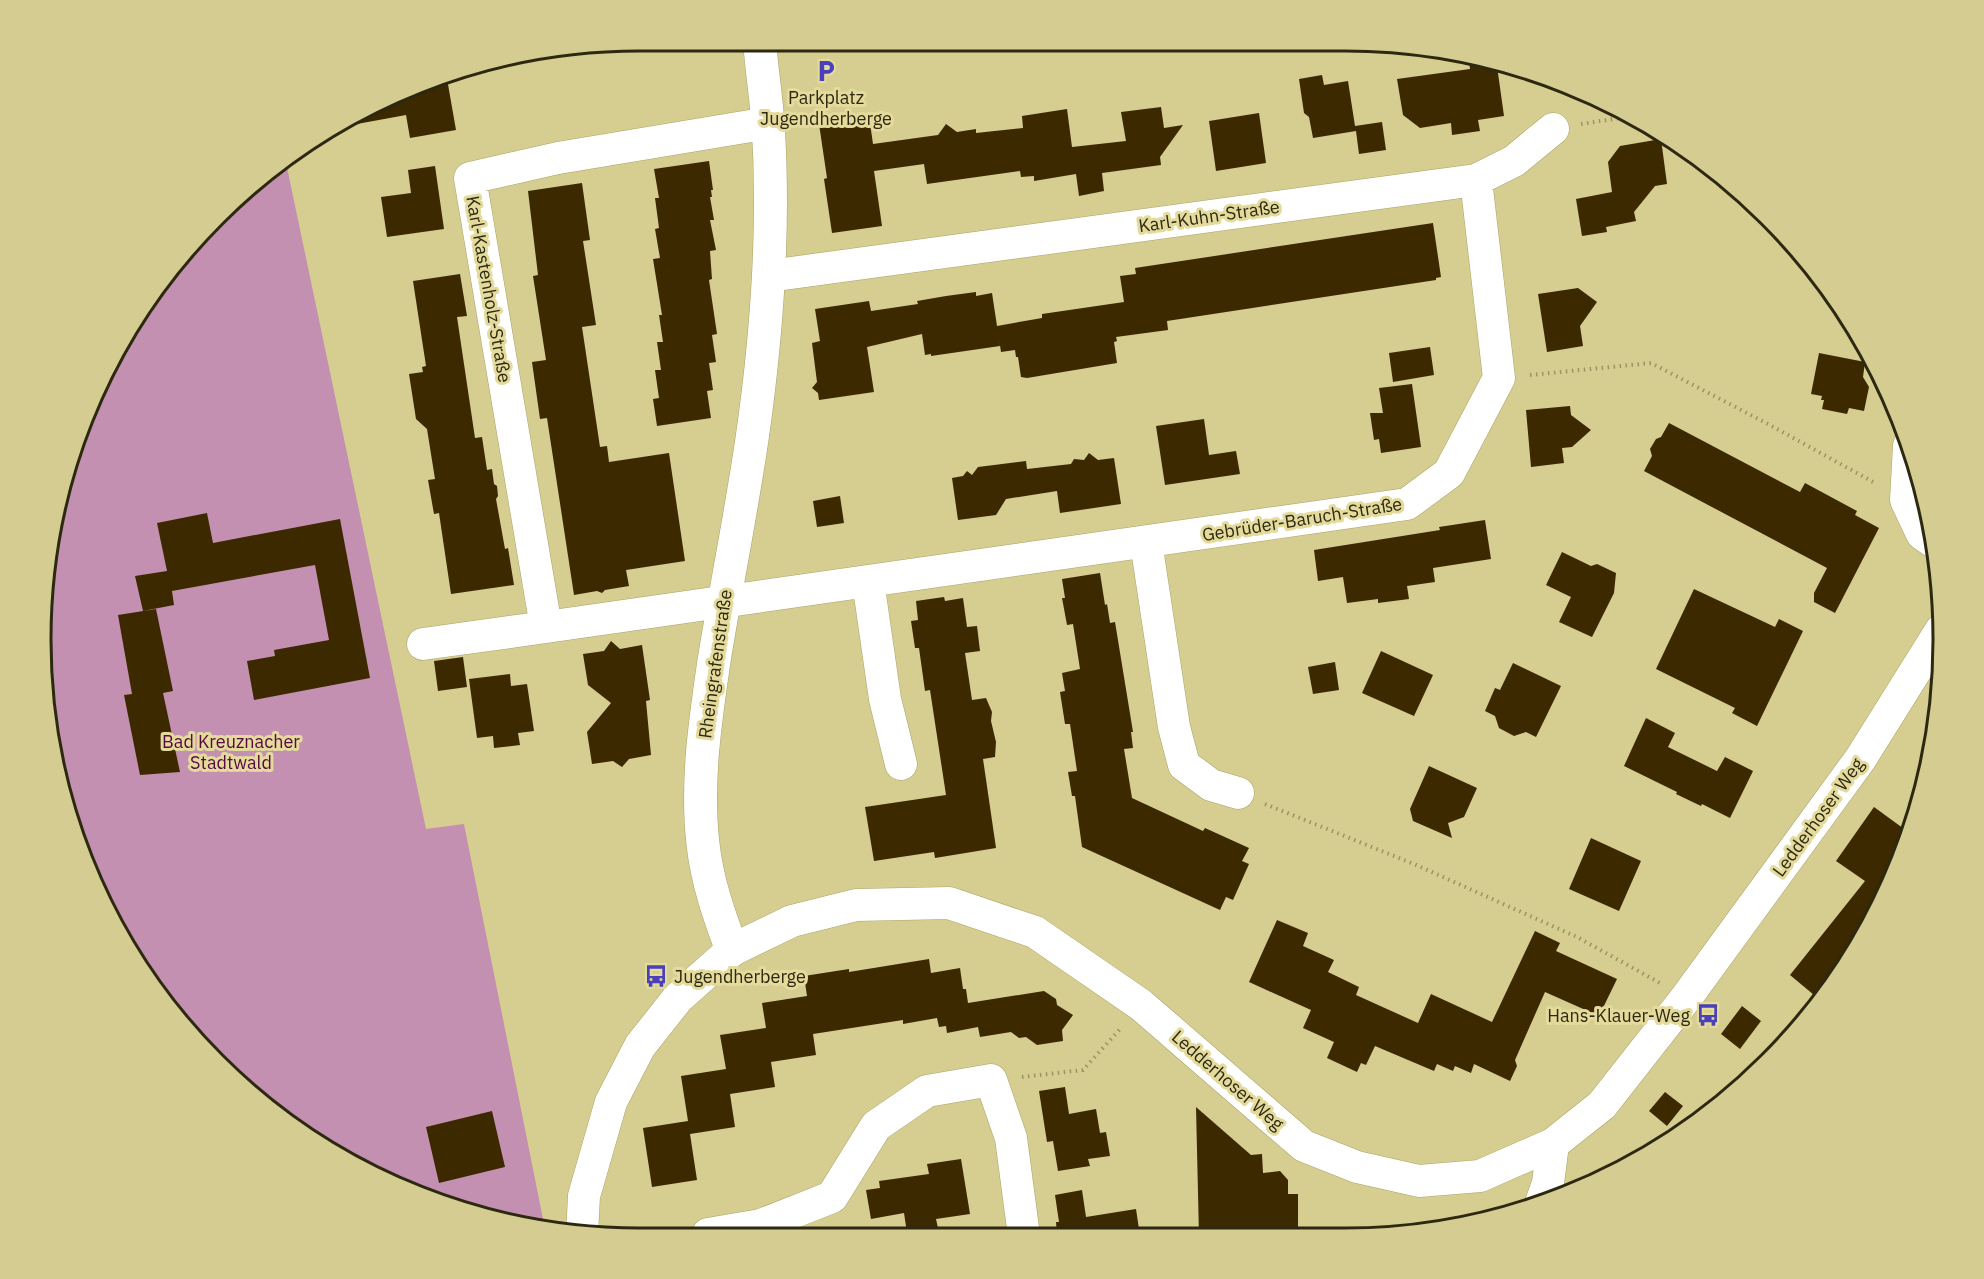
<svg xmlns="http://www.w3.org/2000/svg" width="1984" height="1279" font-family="'IBM Plex Sans',sans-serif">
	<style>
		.green { fill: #c390b1 }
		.building { fill: #3d2900 }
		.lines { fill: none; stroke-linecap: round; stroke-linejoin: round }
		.minor-casing { stroke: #aca367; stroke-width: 33 }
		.tertiary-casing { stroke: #aca367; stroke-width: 34 }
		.path { stroke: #9b9463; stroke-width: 4; stroke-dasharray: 1.5 4.5; stroke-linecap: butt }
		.minor { stroke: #fff; stroke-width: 32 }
		.tertiary { stroke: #fff; stroke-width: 33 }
		.labels { text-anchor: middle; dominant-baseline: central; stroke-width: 6; stroke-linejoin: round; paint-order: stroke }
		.poi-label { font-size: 18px; fill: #2d2910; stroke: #e3da9c }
		.street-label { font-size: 18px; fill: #2d2910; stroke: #e3da9c }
		.park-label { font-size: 18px; fill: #560844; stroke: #e3da9c }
		.rim { fill: none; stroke: #2d2910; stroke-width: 3 }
	</style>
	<rect width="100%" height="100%" fill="#d6cd90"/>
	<path class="green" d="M285,158L426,829L464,824L545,1229L410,1193L340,1158L245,1090L141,972L86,869L61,795L41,639L52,523L72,447L121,340L164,275L244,189Z"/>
	<path class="building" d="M1469,58L1497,66L1504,116L1478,120L1480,131L1452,135L1451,123L1420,128L1403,115L1397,79L1470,69Z
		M446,73L456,130L410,138L406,115L357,124L356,117Z
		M1322,75L1324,85L1348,81L1355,126L1382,122L1386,150L1359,154L1356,131L1313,138L1309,117L1304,113L1299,79Z
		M1161,107L1164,128L1183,125L1160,157L1161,165L1102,173L1104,191L1079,196L1076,174L1034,181V176L1021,177L1020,171L927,184L924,164L874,171L882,226L832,233L824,179L827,178L819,124L869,116L873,144L938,135L946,124L957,132L976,129V133L1023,128L1022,116L1067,109L1072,147L1126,141L1121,112Z
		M1259,113L1266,163L1216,171L1209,121Z
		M1661,139L1667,184L1655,186L1634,212L1636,221L1606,227L1607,232L1582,236L1576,199L1612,192L1608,162L1620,146Z
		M709,161L713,190H711L712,197H710L714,220H710L716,250L710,251L712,279L709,280L717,334L712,335L716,362L709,363L713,390L707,391L711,418L657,426L653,399L659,398L655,370H661L657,342H663L659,315H662L653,259L660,258L655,229L659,228L655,198H659L654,169Z
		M435,166L444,229L387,237L381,197L411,193L408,170Z
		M582,183L590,240L583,241L596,325L582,327L600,447L607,446L609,462L669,453L685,561L626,570L629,586L605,590L602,593L597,591L574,595L547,418L540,419L532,362L546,360L533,276L538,275L528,191Z
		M1433,223L1441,277L1436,278V280L1167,321L1168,330L1116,337L1117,341L1114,342L1117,363L1027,378L1021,377L1018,357H1016L1015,350L1001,352L999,339L1000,346L931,356V354L925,355L922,334L867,347L874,392L819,400L818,393L812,388L817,382L812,343L820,341L815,309L869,301L871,311L918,304L917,301L946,296L976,292V296L992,293L997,326L1042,318V314L1124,302L1120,276L1136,274L1135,268Z
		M460,274L467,316L457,317L475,438L482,437L487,470L492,469L494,484L497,486L498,496L496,499L505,549L508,548L514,585L451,594L439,513L434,514L428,480L435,479L427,429L416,419L409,374L423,372L422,367L426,366L413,281Z
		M1578,288L1597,302L1580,326L1583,346L1547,352L1538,294Z
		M1430,347L1434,375L1393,382L1389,353Z
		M1819,353L1865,362L1863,377L1869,387L1864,411L1849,408L1847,414L1822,409L1824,400H1821L1822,396L1811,394Z
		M1412,384L1421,447L1381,453L1379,439L1374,440L1370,413H1383L1379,388Z
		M1570,406L1571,415L1591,430L1572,447L1562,448L1564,463L1531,467L1526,410Z
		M1204,419L1209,455L1236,451L1240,474L1165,485L1156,426Z
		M1669,423L1800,492L1805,483L1857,511L1855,515L1879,528L1835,613L1814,602V593L1827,568L1644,471L1652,456L1650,449L1656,439L1661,437Z
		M1089,453L1098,460L1114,458L1121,504L1060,513L1057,491L1006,499L996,515L958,520L952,478L963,476L967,471L972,475L978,467L1026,461L1027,469L1071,464L1074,459L1084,460Z
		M840,496L844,523L817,527L813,501Z
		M207,513L213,543L340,519L370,678L254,700L247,661L275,656L274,650L329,640L315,565L172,591L174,605L143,611L135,576L167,571L157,523Z
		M1485,520L1491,559L1433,568L1435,582L1407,586L1409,599L1378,603V599L1347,603L1343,577L1318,581L1314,550L1440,530L1439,527Z
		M1562,552L1591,566L1597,564L1616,573L1614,593L1592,637L1559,622L1571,597L1546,585Z
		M1100,573L1105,605L1107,604L1110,623L1115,622L1133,732H1131L1133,748L1124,749L1132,798L1203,831L1205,828L1249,848L1242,861L1249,864L1233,900L1226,897L1220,910L1082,847L1075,796H1072L1068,772L1077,771L1070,724H1065L1060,692L1065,691L1062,673L1080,669L1073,624L1067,625L1062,598H1065L1062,579Z
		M1694,589L1775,627L1779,619L1803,631L1757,726L1732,713L1735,708L1656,669Z
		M944,597L945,601L963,598L967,627L977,626L980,651L965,653L972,700L986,698L992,712L991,721L996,742L995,757L983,759L996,848L935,858L934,852L874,861L865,807L946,795L930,690L925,691L919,648H915L911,621L918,620L916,601Z
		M156,609L173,691L163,693L180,772L140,775L124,695L132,694L118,615Z
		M611,641L620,649L642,645L650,700L646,701L651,755L629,759L622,767L613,761L592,764L587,732L611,703L588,685L583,654L604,651Z
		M1381,651L1433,675L1414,716L1362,693Z
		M463,657L467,687L438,691L434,661Z
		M1335,662L1339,690L1313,694L1308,667Z
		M1513,663L1561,686L1536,737L1526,732L1514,736L1499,728L1495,716L1485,711L1495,688L1500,690Z
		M510,674L511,686L527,684L534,731L518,733L520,745L494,748L493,736L477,738L469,679Z
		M1646,718L1675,733L1668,747L1717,771L1725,757L1753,771L1730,818L1702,804L1701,806L1676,794L1677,792L1624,766Z
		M1429,766L1477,788L1464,817L1448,823L1452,838L1413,821L1410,809Z
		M1874,807L1911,834L1863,939L1820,1000L1790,975L1865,881L1836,861Z
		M1591,838L1641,861L1619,911L1569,889Z
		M1277,920L1308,933L1303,946L1334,960L1328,972L1359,987L1356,995L1418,1023L1431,994L1492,1022L1535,931L1560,943L1556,951L1617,979L1599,1016L1545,992L1515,1060L1517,1066L1510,1081L1474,1064L1471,1073L1455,1066L1453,1071L1437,1064L1434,1071L1375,1046L1366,1065L1361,1063L1357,1072L1327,1058L1334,1042L1303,1028L1311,1010L1249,982Z
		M929,959L931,973L960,968L963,989H966L968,1003L1044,991L1056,999L1057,1005L1073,1015L1062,1030L1063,1041L1037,1045L1026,1037L1019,1038L1011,1032L980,1037L978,1027L947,1033L946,1026L939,1027L937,1018L903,1024V1020L813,1034L816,1055L771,1062L775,1087L730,1094L735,1127L690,1134L697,1180L652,1187L643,1128L688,1121L681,1076L726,1069L720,1035L766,1028L762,1003L807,996L804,976L849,969V972Z
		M1742,1006L1761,1021L1740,1049L1721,1034Z
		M1065,1087L1069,1114L1096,1109L1100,1133L1106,1132L1110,1156L1088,1159L1090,1166L1058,1171L1053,1141L1047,1142L1039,1091Z
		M1665,1092L1683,1106L1667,1126L1649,1111Z
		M1196,1107L1251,1155L1262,1154L1263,1173L1280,1171L1288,1180V1194H1298V1237L1199,1236Z
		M492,1111L505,1167L439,1183L426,1127Z
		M961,1159L970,1214L936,1219L938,1228L907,1233L904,1213L871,1219L866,1190L880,1188L879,1181L929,1174L927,1164Z
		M1082,1190L1086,1217L1136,1209L1140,1236H1057L1056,1222L1065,1221L1059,1222L1055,1195Z"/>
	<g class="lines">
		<g class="minor-casing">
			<path id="minor" d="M768,123L558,158L470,178L546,627L1407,504L1449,473L1499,378L1476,180
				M769,276L1476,180L1514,161L1553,129
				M1909,446L1906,500L1922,534L1932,541
				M1146,542L1174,727L1184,765L1211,785L1238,793
				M868,581L885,699L901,764
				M423,644L546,627
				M1541,1203L1548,1183L1553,1144
				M582,1234L584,1196L611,1102L640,1046L678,998L732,950L792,921L856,905L949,903L1035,932L1141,1005L1304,1146L1357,1167L1419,1181L1480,1176L1553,1144L1602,1105L1686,998L1861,758L1941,630
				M708,1234L761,1225L832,1197L876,1126L927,1091L991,1080L1011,1138L1024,1236"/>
		</g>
		<g class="tertiary-casing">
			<path id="tertiary" d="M732,950C719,915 707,881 703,844C696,783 705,722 714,661C726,587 741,514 752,439C767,335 775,229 768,123C766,97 762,72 760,46"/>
		</g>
		<path class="path" d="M1581,124L1634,116
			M1530,375L1651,363L1768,424L1875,483
			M1265,804L1414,864L1577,937L1660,983
			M1022,1077L1083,1070L1121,1028"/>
		<use href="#minor" class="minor"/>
		<use href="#tertiary" class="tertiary"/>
	</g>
	<defs>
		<g id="parking-bare" transform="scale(1.8)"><path d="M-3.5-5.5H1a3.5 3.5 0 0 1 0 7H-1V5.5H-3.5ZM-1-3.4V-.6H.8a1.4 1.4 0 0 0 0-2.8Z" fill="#4a40b7" stroke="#e3da9c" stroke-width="2.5" paint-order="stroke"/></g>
		<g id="bus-bare" transform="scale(1.8)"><path d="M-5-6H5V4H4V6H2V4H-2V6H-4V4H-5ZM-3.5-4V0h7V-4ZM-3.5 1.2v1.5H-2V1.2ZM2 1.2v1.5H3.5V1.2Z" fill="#4a40b7" stroke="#e3da9c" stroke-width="2.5" paint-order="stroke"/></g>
	</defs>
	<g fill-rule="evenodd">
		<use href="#parking-bare" x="826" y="71"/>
		<use href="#bus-bare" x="656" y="976"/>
		<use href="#bus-bare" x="1708" y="1015"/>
	</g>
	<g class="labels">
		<g class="poi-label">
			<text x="826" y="97">Parkplatz<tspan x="826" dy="21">Jugendherberge</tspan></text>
			<text x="674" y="976" text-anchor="start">Jugendherberge</text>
			<text x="1690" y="1015" text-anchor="end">Hans-Klauer-Weg</text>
		</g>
		<g class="street-label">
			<text transform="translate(1209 216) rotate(-8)">Karl-Kuhn-Straße</text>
			<text transform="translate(489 289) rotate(80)">Karl-Kastenholz-Straße</text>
			<text transform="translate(1302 519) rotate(-9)">Gebrüder-Baruch-Straße</text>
			<text transform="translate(715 664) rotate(-82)">Rheingrafenstraße</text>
			<text transform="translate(1818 817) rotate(-54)">Ledderhoser Weg</text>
			<text transform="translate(1228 1080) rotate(41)">Ledderhoser Weg</text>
		</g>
		<g class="park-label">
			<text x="231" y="741">Bad Kreuznacher<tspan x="231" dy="21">Stadtwald</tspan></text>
		</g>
	</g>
	<path d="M0 0H1984V1279H0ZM639 51H1345A588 588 0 0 1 1933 639V640A588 588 0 0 1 1345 1228H639A588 588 0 0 1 51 640V639A588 588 0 0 1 639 51Z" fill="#d4cc91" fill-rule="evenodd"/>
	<path class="rim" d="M639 51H1345A588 588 0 0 1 1933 639V640A588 588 0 0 1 1345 1228H639A588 588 0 0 1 51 640V639A588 588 0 0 1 639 51Z"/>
</svg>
